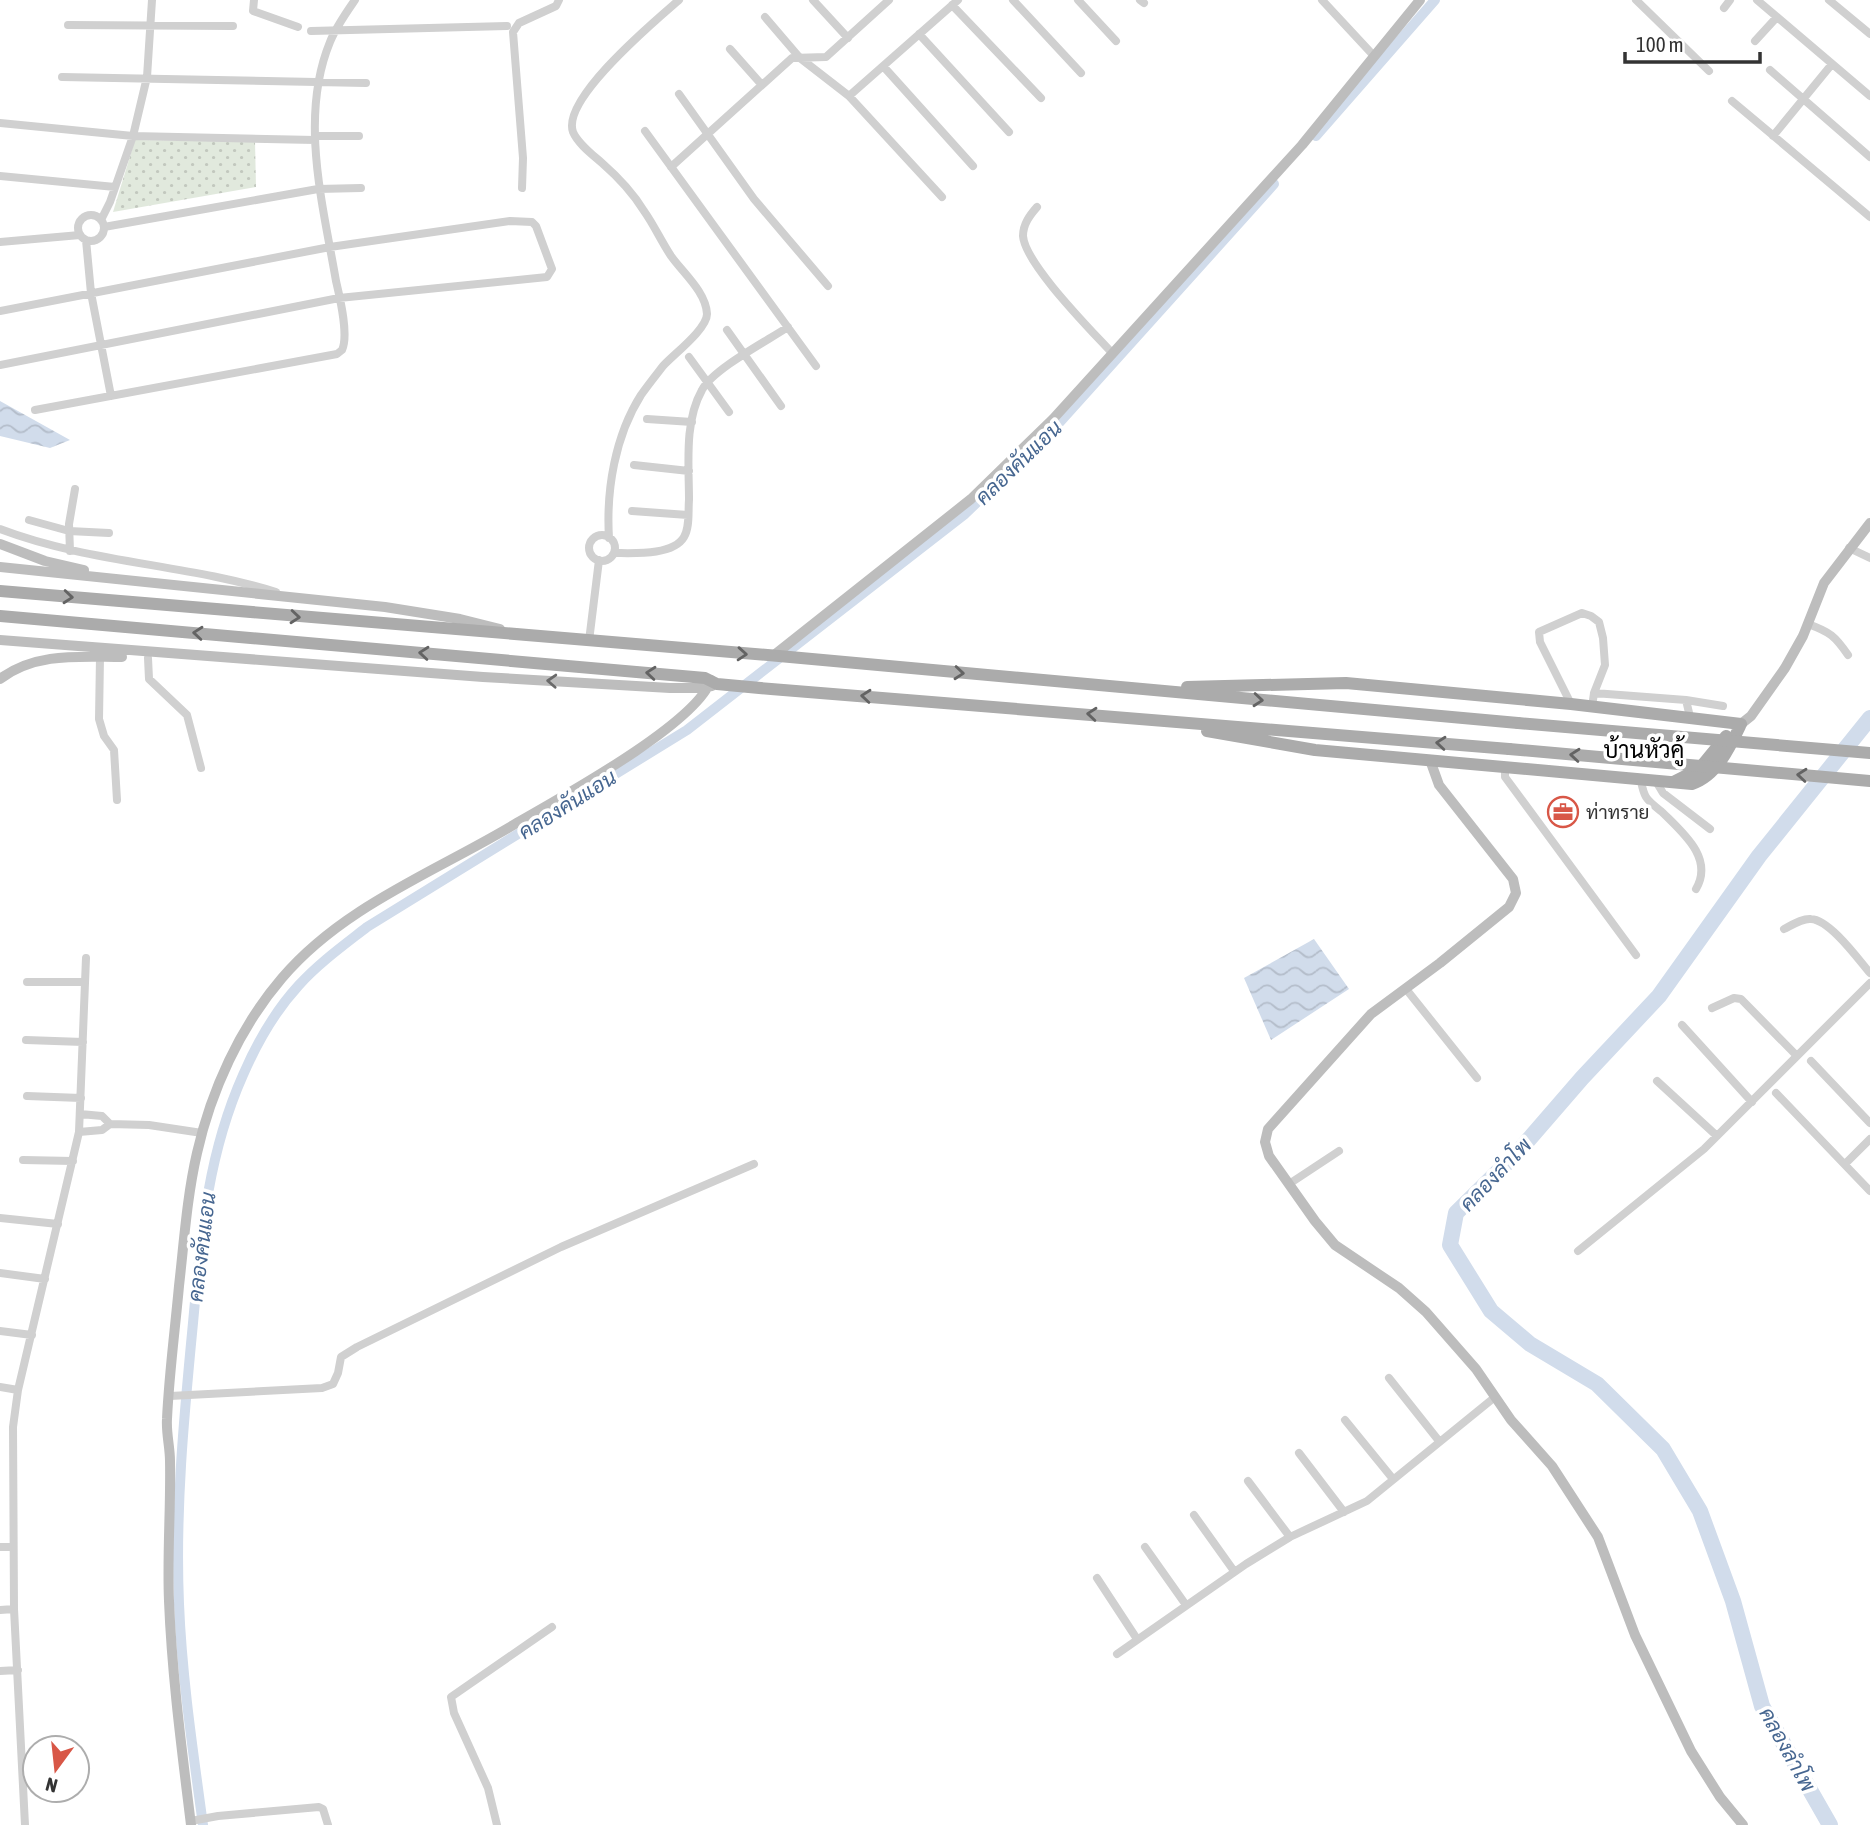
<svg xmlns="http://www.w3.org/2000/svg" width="1870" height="1825" font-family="'Asap Condensed',Sarabun,sans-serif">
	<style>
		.park { fill: url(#park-dots) }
		.water { fill: url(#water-waves) }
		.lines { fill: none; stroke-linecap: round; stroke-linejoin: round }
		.canal { stroke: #d1dceb; stroke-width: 10 }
		.river { stroke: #d1dceb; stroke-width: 16 }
		.street { stroke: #d0d0d0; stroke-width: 8 }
		.secondary { stroke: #bdbdbd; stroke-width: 10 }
		.primary { stroke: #ababab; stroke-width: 12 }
		.primary-bridge { stroke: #ababab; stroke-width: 12 }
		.oneway { stroke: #636363 }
		.oneway2 { stroke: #6a6a6a }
		.labels { text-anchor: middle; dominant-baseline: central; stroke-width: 7; stroke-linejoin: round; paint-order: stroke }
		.poi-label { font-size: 19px; fill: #333; stroke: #fff; text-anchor: start }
		.water-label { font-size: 21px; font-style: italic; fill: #466690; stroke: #fff }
		.quarter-label { font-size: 23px; fill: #000; stroke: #fff }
	</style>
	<defs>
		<pattern id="park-dots" width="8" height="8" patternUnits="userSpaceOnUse" patternTransform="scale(1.75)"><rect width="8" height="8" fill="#e1e9dd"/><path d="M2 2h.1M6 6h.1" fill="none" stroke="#c2c8be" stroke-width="1.8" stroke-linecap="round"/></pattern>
		<pattern id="water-waves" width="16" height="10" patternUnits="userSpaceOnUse" patternTransform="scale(1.75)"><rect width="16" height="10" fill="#d1dceb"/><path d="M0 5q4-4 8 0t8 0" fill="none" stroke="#b4bdca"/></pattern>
	</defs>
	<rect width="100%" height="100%" fill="#fff"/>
	<path class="park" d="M135,140L255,141L256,187L113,212Z"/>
	<path class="water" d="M0,401L70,440L50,448L0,436Z
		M1314,939L1349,989L1271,1040L1244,978Z"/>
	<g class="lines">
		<path class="canal" d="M1316,136L1435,0
			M203,1825C193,1751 182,1678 179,1604C175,1510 184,1416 193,1323C201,1236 207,1156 243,1075C256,1045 276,1010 299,985C319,963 344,945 367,927L687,730L965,514L1060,422L1274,184"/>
		<path class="river" d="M1830,1825L1762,1706L1733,1601L1700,1511L1663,1449L1597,1384L1530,1344L1491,1311L1450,1245L1456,1213L1517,1153L1582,1078L1659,996L1759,856L1870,718"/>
		<path class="street" d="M254,0L253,11L298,27
			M813,0L848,38
			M1013,0L1081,73
			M1078,0L1116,41
			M1140,0L1144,3
			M1322,0L1374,56
			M1636,0L1709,71
			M1757,0L1870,96
			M1829,0L1870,34
			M952,5L1041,98
			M1724,8L1730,0
			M765,17L800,58L849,96L942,197
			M68,25L233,26
			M311,31L507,26
			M919,34L1009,132
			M1755,41L1777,17
			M730,49L762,85
			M883,66L973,166
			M1770,70L1870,157
			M62,77L366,83
			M679,94L754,199L828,286
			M849,96L958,0
			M1732,101L1870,217
			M0,123L133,136L315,140
			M645,131L816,366
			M315,136H359
			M1773,136L1832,64
			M671,167L792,58L826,57L889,0
			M0,176L115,187
			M522,188L523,158L513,32L519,23L556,6L559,0
			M1037,207C1030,215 1023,224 1023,236C1025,264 1092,331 1112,353
			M78 228a13 13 0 1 1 26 0a13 13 0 1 1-26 0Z
			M101,220L110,202L133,136L147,77L152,0
			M104,227L318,189L361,188
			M86,240L91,293L111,396
			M0,242L80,235
			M0,311L330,247L510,221L532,222L536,226L552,269L547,277L339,298L0,365
			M727,330L781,406
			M689,357L729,412
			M35,410L337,354L342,350C349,335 340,298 336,281C323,205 299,117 330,42C336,27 346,13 355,0
			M647,419L692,422
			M634,465L689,471
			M632,511L688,515
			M29,520L69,531L109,533
			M0,529C89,563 186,564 276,592
			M589 548a13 13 0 1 1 26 0a13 13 0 1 1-26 0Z
			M609,538C606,490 615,436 641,395C648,385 656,375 663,366C674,354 707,329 707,314C706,292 683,273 671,256C661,241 654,225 644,211C633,193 618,177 602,163C593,155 578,144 573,132C561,99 655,21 679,0
			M1849,548L1870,558
			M70,551L69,524L75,489
			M614,553C632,553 673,556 684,537C690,527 688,511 689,500C689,465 684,422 702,390C713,369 767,341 788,327
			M1808,624C1830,632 1835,636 1848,655
			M589,641L599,560
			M100,657L99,719L104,736L114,750L117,800
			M148,658L149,679L187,715L201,768
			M1686,700L1723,706
			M1571,704L1540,642L1539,632L1582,613L1591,616L1599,622L1603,638L1605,665L1594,693
			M1592,707L1594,693L1686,700L1690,717
			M1505,768V777L1636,955
			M1641,781C1642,786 1643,792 1646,797C1649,802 1657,808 1662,812C1683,833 1714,858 1696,889
			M1657,783L1663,793L1710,829
			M1784,929C1792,925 1803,918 1811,919C1830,920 1858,959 1870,973
			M27,982H85
			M1406,989L1477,1078
			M1712,1008L1734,998L1741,999L1797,1056
			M1682,1025L1752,1102
			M26,1040L83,1042
			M1811,1061L1870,1123
			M1657,1081L1717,1136
			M1776,1093L1870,1191
			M27,1096L81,1098
			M80,1114L102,1116L110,1124
			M79,1132L102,1130L110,1124L149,1125L202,1133
			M23,1160L73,1161
			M1845,1164L1870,1139
			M1289,1184L1339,1151
			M0,1218L58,1224
			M1578,1251L1704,1149L1870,983
			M0,1273L45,1279
			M0,1331L32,1335
			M1389,1378L1439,1441
			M0,1387L18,1390
			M170,1396L322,1388L333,1384L338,1373L341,1357L357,1347L561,1247L754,1164
			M1345,1420L1393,1479
			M1299,1453L1344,1512
			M1248,1481L1290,1537
			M1194,1515L1234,1571
			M0,1547H13
			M1145,1547L1186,1605
			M1097,1578L1137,1639
			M0,1610L14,1609
			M1117,1654L1246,1564L1290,1537L1367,1501L1495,1397
			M0,1671L18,1670
			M191,1821L218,1816L319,1807L323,1809L328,1825
			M25,1825L14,1609L13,1427L18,1390L79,1132L86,958
			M497,1825L488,1788L454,1713L451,1697L552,1627"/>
		<path class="secondary" d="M0,544L45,561L84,570
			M0,567L385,607L460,619L500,629
			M0,640L483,677L670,688H699L712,686
			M773,656L971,499L1053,419L1302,145L1420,0
			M0,679C36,652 80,657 122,657
			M1741,724L1751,716L1785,668L1803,636L1824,583L1870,523
			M1430,760L1439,785L1513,879L1516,893L1509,907L1440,963L1371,1014L1268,1129L1265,1142L1269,1156L1315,1221L1335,1245L1399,1288L1426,1312L1476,1369L1511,1420L1552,1466L1598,1537L1635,1635L1691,1751L1720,1797L1743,1825
			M191,1825C182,1751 172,1676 169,1601C167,1554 171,1508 170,1461C170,1447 166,1433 167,1419C169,1375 175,1330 179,1286C184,1242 187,1196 197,1153C211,1091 240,1027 282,978C343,906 437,871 515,824C560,798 696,724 711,680"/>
		<path class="primary" d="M0,591L779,656L1518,723
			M0,616L705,678L717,684L771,689L1509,749
			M1187,687L1346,683L1571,704L1741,724
			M1207,731L1315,750L1692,784C1717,776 1730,747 1741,724
			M1675,781L1699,769L1726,736"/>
		<path class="primary-bridge" d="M1518,723L1870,753
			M1509,749L1870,781"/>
	</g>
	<defs><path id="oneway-chevron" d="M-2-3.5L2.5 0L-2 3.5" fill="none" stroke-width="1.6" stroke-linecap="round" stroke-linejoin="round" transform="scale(1.75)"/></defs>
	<g class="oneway">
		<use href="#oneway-chevron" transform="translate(68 597) rotate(5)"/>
		<use href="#oneway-chevron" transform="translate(295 617) rotate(5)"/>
		<use href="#oneway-chevron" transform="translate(198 633) rotate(-175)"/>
		<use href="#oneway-chevron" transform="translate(424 653) rotate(-175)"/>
		<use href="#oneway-chevron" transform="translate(742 654) rotate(4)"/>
		<use href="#oneway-chevron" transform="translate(651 673) rotate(-175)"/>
		<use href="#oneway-chevron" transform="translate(959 673) rotate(5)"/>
		<use href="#oneway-chevron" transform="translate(866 696) rotate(-175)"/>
		<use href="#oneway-chevron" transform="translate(1258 700) rotate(5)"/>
		<use href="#oneway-chevron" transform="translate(1092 714) rotate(-175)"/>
		<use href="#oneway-chevron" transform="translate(1441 743) rotate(-175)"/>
		<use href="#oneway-chevron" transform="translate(1575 755) rotate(-175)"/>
		<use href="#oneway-chevron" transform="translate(1802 775) rotate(-175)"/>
	</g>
	<use class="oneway2" href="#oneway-chevron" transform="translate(552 681) rotate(-177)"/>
	<defs>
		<g id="office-ring" transform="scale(1.575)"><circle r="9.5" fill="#fff" stroke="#d85747" stroke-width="1.5"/><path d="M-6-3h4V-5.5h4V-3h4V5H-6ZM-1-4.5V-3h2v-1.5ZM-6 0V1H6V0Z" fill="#d85747"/></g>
	</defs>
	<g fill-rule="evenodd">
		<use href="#office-ring" x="1563" y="812"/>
	</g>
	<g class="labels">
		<g class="poi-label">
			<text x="1586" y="812">ท่าทราย</text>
		</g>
		<g class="water-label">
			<text transform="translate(1018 462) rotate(-44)">คลองคันแอน</text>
			<text transform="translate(567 804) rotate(-32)">คลองคันแอน</text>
			<text transform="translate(1495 1174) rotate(-46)">คลองลำโพ</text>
			<text transform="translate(201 1247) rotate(-83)">คลองคันแอน</text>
			<text transform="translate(1788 1749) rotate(61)">คลองลำโพ</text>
		</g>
		<g class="quarter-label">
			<text x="1644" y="750">บ้านหัวคู้</text>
		</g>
	</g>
	<g transform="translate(56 1769) rotate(195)"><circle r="33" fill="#ffffff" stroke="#adadad" stroke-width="2"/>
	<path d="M0-5L12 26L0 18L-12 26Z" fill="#d85747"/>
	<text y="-10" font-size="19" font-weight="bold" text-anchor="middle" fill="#333333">N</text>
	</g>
	<path d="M1625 52v10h135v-10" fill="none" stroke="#333333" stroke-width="3.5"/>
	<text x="1636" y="52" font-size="21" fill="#333333" stroke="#ffffff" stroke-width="5" paint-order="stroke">100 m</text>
</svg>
